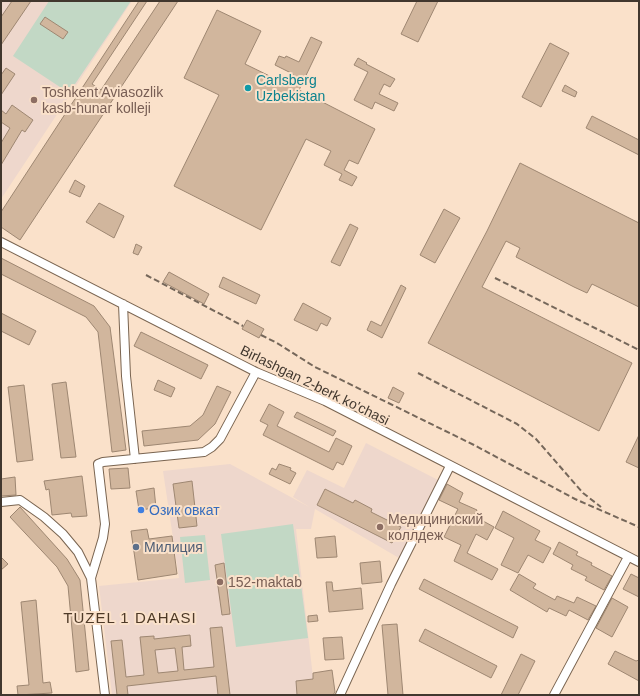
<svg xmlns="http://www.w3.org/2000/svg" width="640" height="696" font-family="Arial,sans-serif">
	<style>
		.education { fill: #eed7cc }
		.green { fill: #c2d8c5 }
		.building { fill: #d1b69d; stroke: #9e8772; fill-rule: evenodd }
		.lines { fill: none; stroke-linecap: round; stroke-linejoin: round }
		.minor-casing { stroke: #796450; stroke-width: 10 }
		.minor { stroke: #fff; stroke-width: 8 }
		.rail { stroke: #75675a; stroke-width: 2; stroke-dasharray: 6 3; stroke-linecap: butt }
		.culture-dot { fill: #0f9aa8; stroke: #fae1ca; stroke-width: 1.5 }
		.education-dot { fill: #8d6e63; stroke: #fae1ca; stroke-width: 1.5 }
		.shop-dot { fill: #3f7fe0; stroke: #fae1ca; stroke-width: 1.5 }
		.service-dot { fill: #5c6f8a; stroke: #fae1ca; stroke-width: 1.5 }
		.labels { text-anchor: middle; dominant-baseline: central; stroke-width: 4; stroke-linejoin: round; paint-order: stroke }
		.culture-label { font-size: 14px; fill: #0d838f; stroke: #fae1ca; text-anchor: start }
		.education-label { font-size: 14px; fill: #785e54; stroke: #fae1ca; text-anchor: start }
		.street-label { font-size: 14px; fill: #41372e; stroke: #fae1ca }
		.shop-label { font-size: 14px; fill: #366cbe; stroke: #fae1ca; text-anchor: start }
		.service-label { font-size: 14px; fill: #4e5e75; stroke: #fae1ca; text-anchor: start }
		.neighbourhood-label { font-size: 15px; letter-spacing: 1px; fill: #4e3a27; stroke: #fae1ca }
	</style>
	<rect width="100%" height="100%" fill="#fae1ca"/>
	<path class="education" d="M1,1H132L1,199Z
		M366,443L438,480L399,558L315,509L311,529H296L315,695H112L99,586L179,578L163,471L230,464L311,508L293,497L307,470L344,488Z"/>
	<path class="green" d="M49,1H131L69,93L13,56Z
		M293,524L308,638L236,647L221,534Z
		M205,535L210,580L185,583L180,537Z"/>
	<path class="building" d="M12,1H31L1,45V17Z
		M139,1H147L92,84L101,90L160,1H178L20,240L1,227V212Z
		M417,1H438L418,42L401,34Z
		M217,10L261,31L245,64L288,85L293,74L275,65L279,56L285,58L286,56L299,62L311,37L322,42L299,90L375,129L358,164L349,160L344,170L357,177L352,186L339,180L342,174L324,165L331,151L306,139L261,230L174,186L219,95L184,78Z
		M45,17L68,32L63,39L40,24Z
		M550,43L569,53L541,107L522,97Z
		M358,58L367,63L366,64L395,79L390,87L384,84L379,94L398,103L394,111L375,102L372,109L354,100L368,72L354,65Z
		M6,68L15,74L1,95V75Z
		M565,85L577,92L575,97L562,91Z
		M12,105L33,120L25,132L22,130L1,165V143L10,128L1,122V110L6,114Z
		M592,116L639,140V155L586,128Z
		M520,163L639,223V307L592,284L587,293L574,287L516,257L520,248L506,241L482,287L632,363L599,431L428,343L487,231Z
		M75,180L85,186L80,197L69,192Z
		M99,203L124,216L114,238L86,222Z
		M444,209L460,218L435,263L420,255Z
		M350,224L358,228L340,266L331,262Z
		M136,244L142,247L138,255L133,253Z
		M1,258L94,306L110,327L126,450L112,452L98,332L86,317L1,274Z
		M169,272L209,294L204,304L163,282Z
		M223,277L260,295L256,304L219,287Z
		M401,285L406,288L382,338L367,330L371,321L381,326Z
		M303,303L331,318L327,326L321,323L317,331L294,320Z
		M1,313L36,331L29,345L1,331Z
		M247,320L264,329L259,338L242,329Z
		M141,332L208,365L201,379L134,346Z
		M158,380L175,388L171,397L154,390Z
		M66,382L76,457L61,458L52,384Z
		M24,385L33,460L17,462L8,387Z
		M217,386L231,392L215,424L198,440L144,446L142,431L190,426L203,415Z
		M393,387L404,393L399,403L388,398Z
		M269,404L284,412L277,426L329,452L336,438L352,446L343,465L337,462L333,470L263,435L268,425L260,421Z
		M297,412L336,431L333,436L294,417Z
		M639,435V468L626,462Z
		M279,464L291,468L290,470L296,473L290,484L269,474L272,468L276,470Z
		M128,468L130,488L111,489L109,469Z
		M82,476L87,516L72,517L71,513L52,515L49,489L46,490L44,481Z
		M15,477L16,495L1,496V479Z
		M192,481L197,526L179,528L173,484Z
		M447,484L463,493L459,502L477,510L474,516L494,527L487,540L476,534L467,553L498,569L492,580L454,561L461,545L444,537L458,509L439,500Z
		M154,488L156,508L139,510L136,491Z
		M325,489L353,503L355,500L372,509L371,512L401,527L392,543L317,505Z
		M20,507L67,559L80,580L89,670L76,672L68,586L57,567L10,517Z
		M503,511L540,531L535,540L551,548L543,563L528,555L518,573L501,565L514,538L495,528Z
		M147,529L149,539L172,536L177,574L138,580L131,531Z
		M335,536L337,557L317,558L315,538Z
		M559,542L578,552L576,555L592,563L591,565L612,576L604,590L585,580L587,577L571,569L573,565L553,554Z
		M1,557L8,564L1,570Z
		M380,561L382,582L362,584L360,563Z
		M224,563L230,614L222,615L215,565Z
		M519,574L536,584L533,588L555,600L557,596L574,603L577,597L596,606L588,620L569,610L566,616L549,608L547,612L510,590Z
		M631,574L639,578V597L623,589Z
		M424,579L518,627L513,638L419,589Z
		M326,582H332L333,591L361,588L363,609L329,612Z
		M612,598L628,607L612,637L596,628Z
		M36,600L43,683L50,682L52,693L18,695L17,686L29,685L21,602Z
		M317,615L318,621L308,622V616Z
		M397,624L403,695H388L382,625Z
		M222,627L230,695H218L216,676L127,686L128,695H117L111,641L122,640L126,677L144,675L140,637L154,636V639L190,635L191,646L182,647L184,670L214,667L210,628ZM175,648L178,671L158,673L155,650Z
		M425,629L497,666L491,678L419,641Z
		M342,637L344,659L325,660L323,638Z
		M615,651L636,661L639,660V681L608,664Z
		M521,654L535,661L518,695H501Z
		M332,670L335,692L333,695H297L296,681L313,679V673Z"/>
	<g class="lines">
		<g class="minor-casing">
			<path id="minor" d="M1,242L256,372L325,401L639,562
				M123,304L126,376L135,459
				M1,502L20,500L44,517L63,534L78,552L91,578L105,695
				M91,578L103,538L105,524L98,464L103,462L204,452L212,447L220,439L256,372
				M340,695L391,584L450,466
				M554,695L628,557"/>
		</g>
		<use href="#minor" class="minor"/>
		<path class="rail" d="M146,275L243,326
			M495,278L639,350
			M261,335L277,343L315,367L474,445L575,499L639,527
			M418,373L517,424L536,439L583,493L601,507"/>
	</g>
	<circle class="culture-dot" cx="248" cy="88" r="4"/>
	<g class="education-dot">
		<circle cx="34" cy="100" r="4"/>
		<circle cx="380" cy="527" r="4"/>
		<circle cx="220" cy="582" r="4"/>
	</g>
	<circle class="shop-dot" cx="141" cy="510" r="4"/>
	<circle class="service-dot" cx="136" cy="547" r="4"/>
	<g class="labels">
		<g class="culture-label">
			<text x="256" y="80">Carlsberg<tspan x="256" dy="16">Uzbekistan</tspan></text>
		</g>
		<g class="education-label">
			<text x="42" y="92">Toshkent Aviasozlik<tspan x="42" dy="16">kasb-hunar kolleji</tspan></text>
			<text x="388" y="519">Медициниский<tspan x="388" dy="16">коллдеж</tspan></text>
			<text x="228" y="582">152-maktab</text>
		</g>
		<g class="street-label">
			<text transform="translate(315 385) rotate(26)">Birlashgan 2-berk ko'chasi</text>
		</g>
		<g class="shop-label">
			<text x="149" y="510">Озик овкат</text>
		</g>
		<g class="service-label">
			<text x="144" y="547">Милиция</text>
		</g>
		<g class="neighbourhood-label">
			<text x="130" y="617">TUZEL 1 DAHASI</text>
		</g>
	</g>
	<rect width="640" height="696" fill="none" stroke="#41372e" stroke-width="4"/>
</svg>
